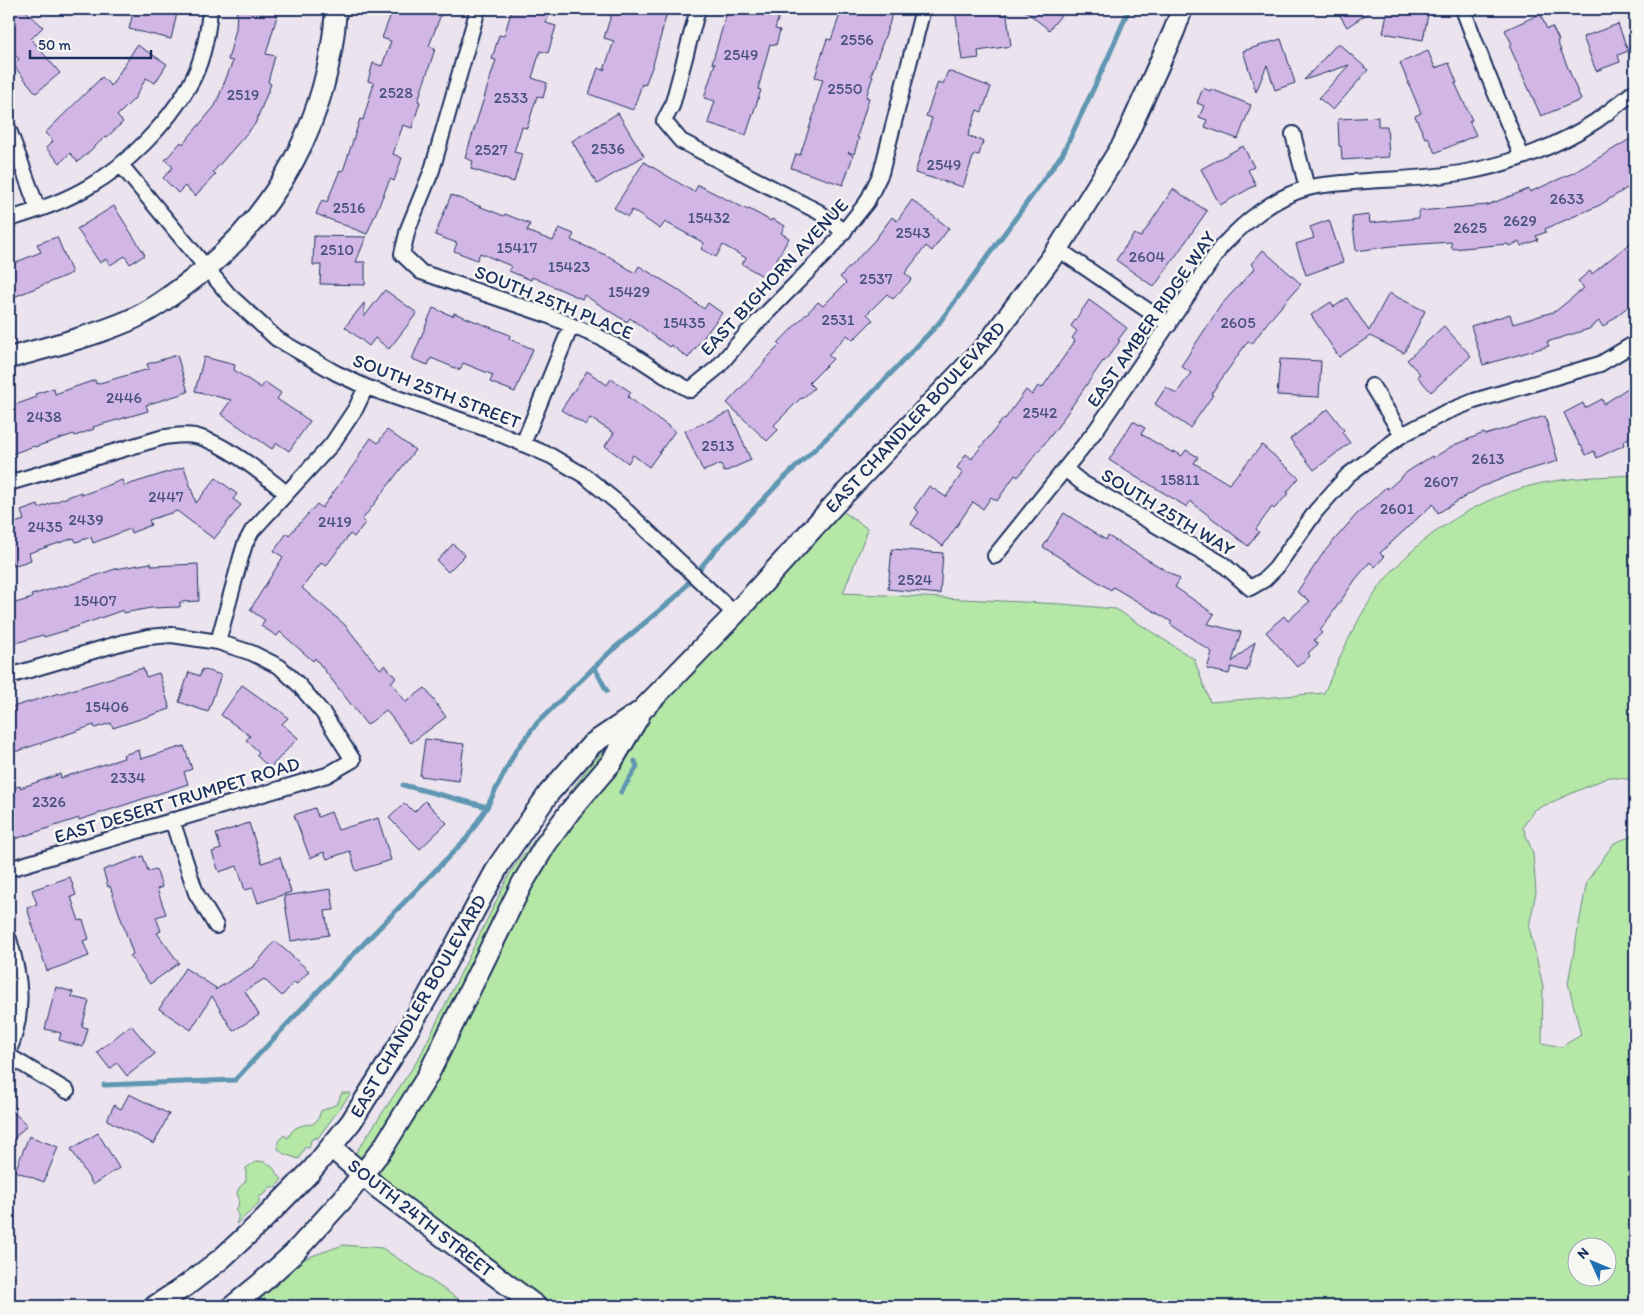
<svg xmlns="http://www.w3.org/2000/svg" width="1644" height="1315" font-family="Itim,sans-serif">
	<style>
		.green { fill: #b5e7a6; stroke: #688b82; fill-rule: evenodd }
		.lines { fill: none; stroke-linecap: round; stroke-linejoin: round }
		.stream { stroke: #5e96b1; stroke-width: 5 }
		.building { fill: #d2b7e6; stroke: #1b2f5e }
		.street-casing { stroke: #1b2f5e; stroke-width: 18 }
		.secondary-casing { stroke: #1b2f5e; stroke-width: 24 }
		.street { stroke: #f6f6f2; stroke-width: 14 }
		.secondary { stroke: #f6f6f2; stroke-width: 20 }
		.labels { text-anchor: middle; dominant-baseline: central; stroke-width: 5; stroke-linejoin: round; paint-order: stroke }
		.number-label { font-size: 16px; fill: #495180 }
		.street-label { font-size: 19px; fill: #1b2f5e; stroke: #f6f6f2 }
	</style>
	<rect width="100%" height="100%" fill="#ebe3ee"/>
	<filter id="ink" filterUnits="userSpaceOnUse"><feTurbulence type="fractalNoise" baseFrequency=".02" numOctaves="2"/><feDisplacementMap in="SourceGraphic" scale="10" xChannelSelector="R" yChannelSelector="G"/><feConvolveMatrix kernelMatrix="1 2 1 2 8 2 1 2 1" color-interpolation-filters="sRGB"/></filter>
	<g filter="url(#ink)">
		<path class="green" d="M1635,475V780L1609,777L1534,810L1523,827L1533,854L1536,892L1529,927L1543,986L1542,1043L1561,1047L1581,1035L1568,983L1587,881L1614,843L1635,835V1306H537L349,1163L419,1058L511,871L538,835L591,764L735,614L834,505L868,529L843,593L1062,604L1116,609L1194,659L1210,702L1324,693C1340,657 1355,621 1378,589C1411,542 1471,502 1526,487C1561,477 1599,477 1635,475ZM1576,1248H1606V1278H1576Z
			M342,1093H351L317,1139L316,1137L311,1140L309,1148L305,1147L299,1159L284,1154L278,1149V1141L284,1135L288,1138C293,1126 301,1125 313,1124L318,1119L321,1111L337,1104Z
			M257,1161C274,1162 272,1169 282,1179L276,1187H269L266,1193L259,1197V1204L236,1224C238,1219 240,1215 235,1210L238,1207L239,1199L237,1193L239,1188L246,1181V1168Z
			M343,1245L382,1248L469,1306H245L298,1261Z"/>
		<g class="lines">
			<path class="stream" d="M594,667L607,691
				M403,785L487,807
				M621,792L637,767L635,761
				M104,1085L235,1080L337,971L467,838L487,807L515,752L537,723L611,651L678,595L715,550L780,482L855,411L939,323L1063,153L1107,60L1129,9"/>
		</g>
		<path class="building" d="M9,9H24L43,27L31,39L60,73L36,93L13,65L19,59L9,49Z
			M134,9H178L171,39L129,29Z
			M237,9H279L266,54L275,56L268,82L271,84L255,124L213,172L216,174L195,196L185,186L178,193L163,178L173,167L165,160L181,142L183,144L215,106L233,61L228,60L236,29Z
			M393,9H443L429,46L435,49L418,101L420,102L412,128L403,125L393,154L402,158L394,181L390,179L367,234L316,214L322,200L327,202L340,170L343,171L360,119L363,120L374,83L368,81L373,63L382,66L391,41L382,38Z
			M512,9H551L546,23L556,26L548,53L540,51L532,78L547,83L543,98L537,96L527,128L522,127L514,152L522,154L514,182L471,169L473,161L465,158L496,60L492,59L499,35L504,36Z
			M621,9H668L653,65L645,85L642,84L633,110L589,94L598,68L604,70L614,41L604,38L612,12L619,14Z
			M728,9H781L775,29L780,30L776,45L770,44L758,89L761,90L746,135L708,123L715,101L704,98L715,63H712Z
			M842,9H892L890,22L871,75L873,76L866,97L869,98L857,137L859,138L854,154L848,152L853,156L843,185L791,168L796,154L800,155L815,111L814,110L823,79L815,77L823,51L827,39L831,40Z
			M955,9H1006L1011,46L978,51L979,58L962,60Z
			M1023,9H1066L1049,30Z
			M1336,9H1374L1347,27Z
			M1388,9H1429L1423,40L1383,33Z
			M1540,14L1547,29L1552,27L1559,40L1557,41L1581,100L1541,116L1509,45L1512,44L1505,30Z
			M1618,24L1628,51L1618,55L1620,62L1596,71L1583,37Z
			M1281,39L1295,83L1275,90L1267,65L1256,92L1243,51Z
			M1338,43L1368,70L1333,110L1319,98L1349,65L1304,80Z
			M137,45L167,64L155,83L146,78L135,98L117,116L123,122L106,138L105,137L78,162L70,153L60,163L46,148L53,141L45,133L102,77L111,86Z
			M1428,51L1435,68L1449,63L1457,83H1455L1472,120L1469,121L1476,135L1435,153L1428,137L1425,138L1415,116L1421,113L1400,63Z
			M948,71L991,87L982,112L977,110L968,136L983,141L979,155L974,154L963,187L915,173L932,118L926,116L938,82L943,84Z
			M1203,88L1210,91L1211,89L1251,105L1238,139L1205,127L1207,120L1199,117L1204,106L1197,103Z
			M618,113L644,156L597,184L572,141Z
			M1378,117V126H1387L1389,157L1342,160L1341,146H1339L1338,119Z
			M1635,136V183L1600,205L1545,229L1546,232L1536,236L1538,240L1521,246L1519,242L1509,246L1508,244L1452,249L1451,242L1392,246L1356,251L1352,217L1369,215L1370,223L1419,218V211L1487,205L1529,189L1530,192L1575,172Z
			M1243,146L1254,167L1248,170L1256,185L1220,205L1201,169Z
			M644,162L694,192L698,185L748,210L749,209L771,221L772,219L785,226L781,233L789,238L766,278L742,264L746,258L723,245L716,257L701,249L704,243L665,222L660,229L632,210L628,217L614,208Z
			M1173,189L1207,211L1154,287L1116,260L1134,234L1141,237Z
			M451,195L504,216L505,214L530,224L527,231L553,241L559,228L574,234L571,240L610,257L635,273L639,266L677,289L704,309L708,303L722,313L688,358L671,345L669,347L630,318L627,322L584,295L582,299L532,277L531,280L509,271L511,266L480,253L477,260L454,251L457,243L435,235Z
			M912,200L949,228L932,251L926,246L905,273L912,279L893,299L887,294L867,314L873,320L853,340L847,335L828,355L833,359L809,383L814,388L802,399L801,398L774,425L778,430L767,441L727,403L765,362L764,361L780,345L778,343L818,302L823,306L846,283L840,277L874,241L892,217L897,221Z
			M114,206L145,255L130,264L125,256L110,265L106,259L100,263L77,229Z
			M1329,220L1343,262L1306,275L1296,244L1314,238L1310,227Z
			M314,236L366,237L356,262H365V285L320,284L321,265H313Z
			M57,237L72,273L9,299V265L41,252L37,244Z
			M1635,239V301L1603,327L1599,321L1589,329L1547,342L1549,346L1483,365L1471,326L1510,314L1513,324L1556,311L1584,288L1578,281L1590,271L1592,274Z
			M1263,250L1301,284L1267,323L1252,344L1248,341L1211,394L1213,395L1190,428L1155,404L1166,387L1176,394L1191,373L1181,366L1221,305L1255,268L1251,264Z
			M385,290L417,313L389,349L375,338L369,346L345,327L364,303V317Z
			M1389,293L1425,311L1404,353L1370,336L1339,357L1311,315L1331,302L1334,307L1347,298L1369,331Z
			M1089,300L1127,328L1118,340L1120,341L1104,362L1103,361L1056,429L1018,477L1015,475L997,501L991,497L983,509L973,502L943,546L911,524L919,512L914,508L929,486L946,497L963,472L957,468L966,454L972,459L973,457L1004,418L1005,419L1026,390L1032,395L1038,386L1042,388L1075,341L1072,338L1077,331L1071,326Z
			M433,308L453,316L454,313L510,335L509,339L533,349L515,392L490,382L493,375L463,363L460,370L431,358L428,365L412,359Z
			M1444,326L1471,356L1431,392L1417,376L1420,374L1407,360Z
			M177,355L188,392L146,405L148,411L93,427L94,429L75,436L74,434L35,447L34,446L9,455V407L37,397L35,394L54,388L55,394L95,380L96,384L149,369L147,364Z
			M204,357L235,365L234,370L261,388L265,382L281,393L277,399L310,421L289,451L277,443L272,449L221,414L231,400L195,391Z
			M1280,359L1321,361L1319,397L1277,395Z
			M587,371L607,385L611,379L631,392L628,397L675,431L649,467L633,455L628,463L605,446L614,433L590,418L586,425L561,410Z
			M1635,383V433L1623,442L1624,445L1597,458L1594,451L1586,455L1581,445L1580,446L1564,413L1583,403L1585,408L1602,399L1604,404Z
			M1328,409L1344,430L1342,432L1350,443L1314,470L1290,439Z
			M730,412L751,460L724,472L721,464L703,471L685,431Z
			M1545,416L1558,461L1514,474L1481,487L1438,513L1433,504L1380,553L1384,557L1375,567L1370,562L1355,580L1320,631L1322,633L1314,640L1318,644L1308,653L1310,656L1297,667L1266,632L1284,616L1288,621L1310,601L1297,592L1324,552L1356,515L1386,487L1388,489L1407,472L1432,456L1433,458L1454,445L1484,433L1485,435Z
			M1133,421L1145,428L1141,434L1173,453L1174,451L1182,456L1186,450L1198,457L1194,463L1229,484L1262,445L1299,478L1287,492L1289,493L1274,509L1272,507L1256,529L1259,532L1248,546L1190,501L1187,507L1144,481V482L1109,460Z
			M387,430L415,450L362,520L365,523L354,537L350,534L326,566L321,563L302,588L345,625L380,669L385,665L396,678L391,682L406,702L425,688L446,717L411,743L386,710L367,725L315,658L313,661L280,632L277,636L261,626L265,620L250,610L283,557L274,551L287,533L289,535L317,504L322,508L360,456L359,455L371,438L378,443Z
			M184,467L196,503L216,478L237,494L233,499L241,505L214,539L177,511L149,520L151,525L131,533L130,529L93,543L91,537L76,542L74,538L29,553L31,560L13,566L9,554V525L24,520L21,511L38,505L39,508L81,492L82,495L122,480L124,486Z
			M1064,513L1106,540L1108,536L1180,579L1175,587L1214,614L1208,624L1241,632L1232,662L1255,642L1247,671L1231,667L1229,674L1207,669L1212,652L1170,624L1172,622L1113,587L1111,590L1043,547Z
			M453,544L465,555L448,572L437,561Z
			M892,549L943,553L940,594L888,589Z
			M151,563L152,566L198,564L199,601L180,602V607L151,608L123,613V610L64,631L44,637L43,635L9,645V605L32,598L31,595L66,585V586L115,569Z
			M143,668L146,677L159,673L170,709L113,728L111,723L95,728L94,725L9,754V708L59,693V694Z
			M202,669L221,675L208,712L179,702L189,672L200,676Z
			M242,685L276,709L277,708L288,718L282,724L298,738L270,768L256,755L259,752L246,740L250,736L221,715Z
			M425,739L464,744L459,781L420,776Z
			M184,746L192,769L184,772L188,784L79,820V818L9,841V789L20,786V788L60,774L61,778L124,758L123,755L139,750L141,759Z
			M425,801L447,823L420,849L389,818L405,803L414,812Z
			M315,808L318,817L331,812L338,830L378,818L391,860L356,871L350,851L327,859L324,852L310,858L294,815Z
			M249,823L262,863L280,857L291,892L258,903L253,888L245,890L237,866L219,872L212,852L221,849L216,834Z
			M143,856L148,871L156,869L162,887L157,889L166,914L156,917L161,931L157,933L179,963L150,984L130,956L133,954L110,886L108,887L103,870Z
			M70,877L76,895L71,897L79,921L83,920L89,939L83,941L89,956L47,971L27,908L37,904L32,890Z
			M331,889L334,910L325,911L329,935L291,941L284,896Z
			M275,941L309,971L297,984L294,982L282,996L264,979L245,991L259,1015L233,1031L212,996L191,1030L159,1009L185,968L216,988L215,990L254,966Z
			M56,987L73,992L72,997L89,1001L82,1027L88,1028L83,1047L59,1040L61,1033L45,1029Z
			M131,1025L155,1054L127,1076L117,1063L110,1069L97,1052Z
			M129,1094L169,1114L154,1144L107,1120L114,1105L121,1109Z
			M9,1108L27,1125L9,1144Z
			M98,1133L119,1168L93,1185L71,1149Z
			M29,1136L58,1147L44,1182L15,1171Z"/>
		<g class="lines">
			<g class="street-casing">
				<path id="street" d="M478,9L432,170L408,229L402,254L421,272L547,315L601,338L633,355L665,376L690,390L717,368L747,333L829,250L867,202L881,173L923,9
					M698,9L672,106L664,121L681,141L819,212L844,232
					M1463,9L1487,73L1522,157
					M9,130L38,210
					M1293,134L1307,188
					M121,165L229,295L277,339L336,373L366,387L495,432L551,456L585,476L619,504L735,614
					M9,219C37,211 65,201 90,186C128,164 167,124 189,86C202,64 208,34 210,9
					M1058,249L1169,325
					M1372,386L1402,435
					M523,444L571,326
					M1065,469L1081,482L1223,564L1250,588L1264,580L1276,568L1316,511L1348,475L1402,435L1444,413L1474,401L1600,364L1635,343
					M9,483L164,437C174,436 184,434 195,436C225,443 263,474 286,493
					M995,556L1096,430L1221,247C1245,222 1273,197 1308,188C1322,184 1338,184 1353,182C1390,179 1429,179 1466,172C1511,164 1558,146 1596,121C1609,112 1622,101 1635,91
					M218,642L241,557L245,544L252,531L332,444L356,408L366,387
					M9,676L124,642L148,637L172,635L218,642L252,653L280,667L299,685L323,713L353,760L327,775L9,869
					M172,820L196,893L216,926
					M9,939C21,978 25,1011 9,1051
					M9,1056L67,1091"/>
			</g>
			<g class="secondary-casing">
				<path id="secondary" d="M9,358C49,347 90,337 128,321C151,311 172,295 192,280C278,214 329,118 336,9
					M331,1147L378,1188L536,1306
					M155,1306L187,1285L221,1259L261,1222L312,1170L351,1122L392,1057L428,996L499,865L549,793L592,744L641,711L735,614L834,505L986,346L1058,249L1123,144L1174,31L1182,9
					M233,1306L261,1283L293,1254L344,1198L383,1148L427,1077L522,884L546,844L570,811L611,763L639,716"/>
			</g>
			<use href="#street" class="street"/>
			<use href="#secondary" class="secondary"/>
		</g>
	</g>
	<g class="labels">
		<g class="number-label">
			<text x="857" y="39">2556</text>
			<text x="741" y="54">2549</text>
			<text x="845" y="88">2550</text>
			<text x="396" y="92">2528</text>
			<text x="243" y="94">2519</text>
			<text x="511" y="97">2533</text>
			<text x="608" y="148">2536</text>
			<text x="491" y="149">2527</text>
			<text x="944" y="164">2549</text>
			<text x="1567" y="198">2633</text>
			<text x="349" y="207">2516</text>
			<text x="709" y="217">15432</text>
			<text x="1520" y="220">2629</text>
			<text x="1470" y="227">2625</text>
			<text x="913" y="232">2543</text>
			<text x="517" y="247">15417</text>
			<text x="337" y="249">2510</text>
			<text x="1147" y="256">2604</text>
			<text x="569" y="266">15423</text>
			<text x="876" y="278">2537</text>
			<text x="629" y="291">15429</text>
			<text x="838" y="319">2531</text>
			<text x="684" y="322">15435</text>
			<text x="1238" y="322">2605</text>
			<text x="124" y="397">2446</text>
			<text x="1040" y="412">2542</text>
			<text x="44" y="416">2438</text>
			<text x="718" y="445">2513</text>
			<text x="1488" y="458">2613</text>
			<text x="1180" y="479">15811</text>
			<text x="1441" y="481">2607</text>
			<text x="166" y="496">2447</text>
			<text x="1397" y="508">2601</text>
			<text x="86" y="519">2439</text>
			<text x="335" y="521">2419</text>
			<text x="45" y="526">2435</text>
			<text x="915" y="579">2524</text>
			<text x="95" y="600">15407</text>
			<text x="107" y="706">15406</text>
			<text x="128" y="777">2334</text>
			<text x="49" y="801">2326</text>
		</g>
		<g class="street-label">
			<text transform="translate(774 277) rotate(-47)">EAST BIGHORN AVENUE</text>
			<text transform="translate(554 302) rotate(22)">SOUTH 25TH PLACE</text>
			<text transform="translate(1151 319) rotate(-55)">EAST AMBER RIDGE WAY</text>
			<text transform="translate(437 391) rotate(21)">SOUTH 25TH STREET</text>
			<text transform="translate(915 417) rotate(-47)">EAST CHANDLER BOULEVARD</text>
			<text transform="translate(1168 512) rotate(31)">SOUTH 25TH WAY</text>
			<text transform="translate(177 800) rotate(-17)">EAST DESERT TRUMPET ROAD</text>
			<text transform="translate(418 1006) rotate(-60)">EAST CHANDLER BOULEVARD</text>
			<text transform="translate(421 1218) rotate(38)">SOUTH 24TH STREET</text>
		</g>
	</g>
	<rect width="1644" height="1315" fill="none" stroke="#f6f6f2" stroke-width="30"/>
	<rect x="15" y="15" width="1614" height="1285" fill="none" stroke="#1b2f5e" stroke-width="2" filter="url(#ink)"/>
	<g transform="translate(1592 1262) rotate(314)"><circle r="24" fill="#f6f6f2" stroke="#9ea6b7"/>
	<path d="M0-4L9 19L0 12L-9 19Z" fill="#1f6fb2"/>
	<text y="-8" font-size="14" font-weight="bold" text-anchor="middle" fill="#1b2f5e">N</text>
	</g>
	<path d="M30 50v8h121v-8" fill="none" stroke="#1b2f5e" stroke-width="2.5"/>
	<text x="38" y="50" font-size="15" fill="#1b2f5e" stroke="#f6f6f2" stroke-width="4" paint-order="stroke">50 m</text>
</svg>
